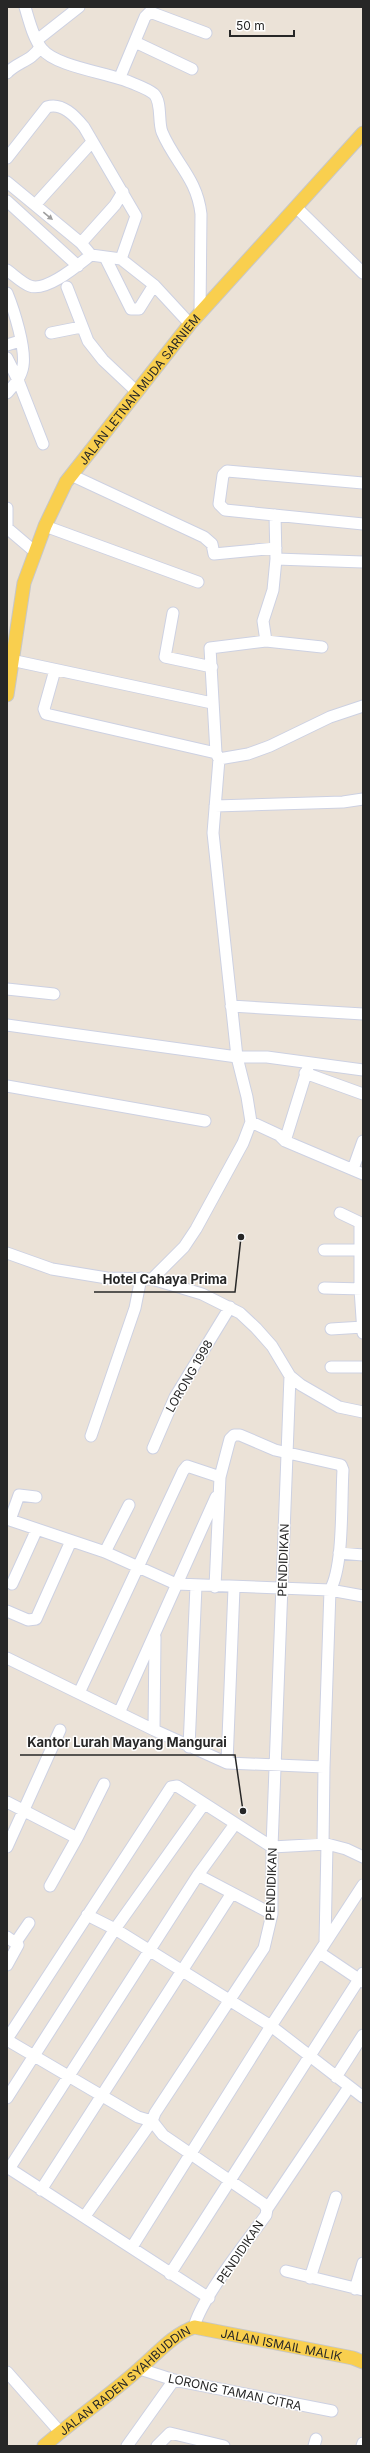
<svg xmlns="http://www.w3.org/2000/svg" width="370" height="2453" font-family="Inter,sans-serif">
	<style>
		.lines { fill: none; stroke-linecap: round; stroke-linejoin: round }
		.minor-casing { stroke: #cdd1e2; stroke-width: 13 }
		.major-casing { stroke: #c7c7c7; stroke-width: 15 }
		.minor { stroke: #fff; stroke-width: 11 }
		.major { stroke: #f9cf4e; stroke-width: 13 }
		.oneway { fill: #9e9e9e }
		.labels { text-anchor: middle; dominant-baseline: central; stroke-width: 3; stroke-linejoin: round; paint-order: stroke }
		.street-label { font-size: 12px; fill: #272727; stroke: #fff }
		.leader { fill: none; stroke: #272727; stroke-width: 1.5 }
		.callout-dot { fill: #272727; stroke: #fff; stroke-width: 1.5 }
		.callout-label { font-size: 13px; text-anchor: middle; font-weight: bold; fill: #272727; stroke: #fff; stroke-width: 3; stroke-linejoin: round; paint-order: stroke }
	</style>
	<rect width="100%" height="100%" fill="#ebe2d7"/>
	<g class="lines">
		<g class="minor-casing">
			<path id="minor" d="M25,7C29,20 33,38 42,49C56,67 110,73 132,83C139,86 148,89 154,94C162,102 158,122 162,132C175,163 197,178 201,214L200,314
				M37,40L79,7
				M135,42L192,69
				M7,73C17,62 32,61 40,47
				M120,77L145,17L150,12L206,33
				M7,158L47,107C62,102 75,116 84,127L136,216L121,259
				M7,182L81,243L91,255
				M7,201L78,266
				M35,205L92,142
				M297,208L363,273
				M81,243L115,205L123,192
				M105,257L131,309H139L154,285
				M7,270C14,275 22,283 30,286C47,292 78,265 91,255L121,259L154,285L190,324
				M67,287L88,341L103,360L137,392
				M7,293C14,310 26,348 23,366C21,378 14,385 7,393
				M51,333L81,327
				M7,345L20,341
				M7,358L18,380L43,444
				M71,475L204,537L212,544L214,554L276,548
				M363,483L227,471L223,475L219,504L225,510L363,524
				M7,508V529
				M45,526L198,582
				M7,528L34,551
				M276,559L363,562
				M173,613L165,657L212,667
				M266,641L322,647
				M11,660L212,703
				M55,670L44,709L46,714L216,753
				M219,759L248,754L270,746L330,717L363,706
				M215,806L343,802L363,799
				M7,989L54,994
				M231,1006L363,1014
				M7,1025L237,1057H267L363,1070
				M305,1073L363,1094
				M7,1086L205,1121
				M251,1122L279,1135L285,1141L363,1174
				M285,1141L309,1064
				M353,1169L363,1141
				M340,1213L363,1224
				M360,1223V1289L363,1333
				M324,1250H363
				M7,1253L52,1269L107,1278L152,1279L202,1294L240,1313L256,1328L272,1346L290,1376L301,1385L339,1407L363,1412
				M152,1279L184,1247L196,1229L243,1143L251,1122L247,1097L237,1057L213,833L219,759L216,753L210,648L266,641L263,621L273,590L276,559L275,515
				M324,1288L363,1289
				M331,1329L363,1327
				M331,1367H363
				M91,1436L135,1308L141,1278
				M153,1448L175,1397L230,1307
				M7,1519L105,1552L176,1584L330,1590L363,1596
				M10,1520L19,1495L36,1497
				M105,1552L129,1505
				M339,1553L363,1555
				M12,1584L37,1529
				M7,1611L28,1620L36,1619L71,1541
				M7,1658L154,1730L227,1763L324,1767L330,1590C344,1566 341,1500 343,1470L341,1465L275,1450L240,1435H234L230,1439L220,1477L215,1587
				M79,1693L183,1471L187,1466L220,1477
				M119,1713L216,1497
				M154,1730L155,1637
				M189,1747L196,1586
				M227,1763L234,1588
				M7,1802L77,1838L104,1784
				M323,1844L324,1767
				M7,1847L60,1730
				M198,1875L272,1914
				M50,1886L77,1838
				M87,1915L115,1929L271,2026L363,2097
				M7,1937L18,1945L7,1965
				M16,1942L29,1923
				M325,1943L327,1844
				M320,1953L363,1982
				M7,2039L171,1787L177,1786L272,1847L327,1844L346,1849L363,1857
				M7,2040L138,2117L152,2121L85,2216
				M336,2077L363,2035
				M7,2098L115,1929L204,1804
				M7,2167L209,2298
				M9,2169L198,1875L235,1824
				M41,2190L232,1893
				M267,2209L349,2087
				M132,2247L271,2026L363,1885
				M286,2271L363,2290
				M170,2274L363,1973
				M310,2278L336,2197
				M355,2289L363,2263
				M194,2327C202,2297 246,2243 266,2215L267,2209L264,2204L163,2135L152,2121L155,2113L264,1948L272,1914V1847L290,1376
				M140,2369L174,2380L332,2411
				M7,2372L60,2432
				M127,2446L174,2380
				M157,2446L170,2433L224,2446
				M314,2446L316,2439
				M362,2446L363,2443"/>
		</g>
		<g class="major-casing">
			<g id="major">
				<path id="s1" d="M7,695L24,583L45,526L66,482L190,324L363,133"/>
				<path id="s2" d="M44,2446C75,2419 109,2396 139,2369C157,2354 172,2335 194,2327L353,2358L363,2362"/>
			</g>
		</g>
		<use href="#minor" class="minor"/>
		<use href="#major" class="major"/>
	</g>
	<defs><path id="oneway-solid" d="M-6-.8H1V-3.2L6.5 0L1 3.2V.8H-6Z"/></defs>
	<use class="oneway" href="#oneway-solid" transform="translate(48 216) rotate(39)"/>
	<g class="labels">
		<g class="street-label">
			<text stroke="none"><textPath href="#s1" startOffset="341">JALAN LETNAN MUDA SARNIEM</textPath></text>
			<text transform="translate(189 1376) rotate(-60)">LORONG 1998</text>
			<text transform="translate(283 1560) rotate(-88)">PENDIDIKAN</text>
			<text transform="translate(271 1884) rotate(-88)">PENDIDIKAN</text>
			<text transform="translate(240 2252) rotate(-56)">PENDIDIKAN</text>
			<text stroke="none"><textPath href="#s2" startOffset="281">JALAN ISMAIL MALIK</textPath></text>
			<text stroke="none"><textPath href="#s2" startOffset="104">JALAN RADEN SYAHBUDDIN</textPath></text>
			<text transform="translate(235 2392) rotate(12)">LORONG TAMAN CITRA</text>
		</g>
	</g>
	<path class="leader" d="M241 1237L235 1292H94M243 1811L235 1755H20"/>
	<g class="callout-dot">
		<circle cx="241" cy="1237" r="4"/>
		<circle cx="243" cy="1811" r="4"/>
	</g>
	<g class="callout-label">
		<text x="165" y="1284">Hotel Cahaya Prima</text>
		<text x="127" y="1747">Kantor Lurah Mayang Mangurai</text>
	</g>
	<rect width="370" height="2453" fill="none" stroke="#272727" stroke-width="16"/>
	<path d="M230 30v6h64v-6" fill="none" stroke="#272727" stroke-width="2"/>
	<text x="236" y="30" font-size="12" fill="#272727" stroke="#ffffff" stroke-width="3" paint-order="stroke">50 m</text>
</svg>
